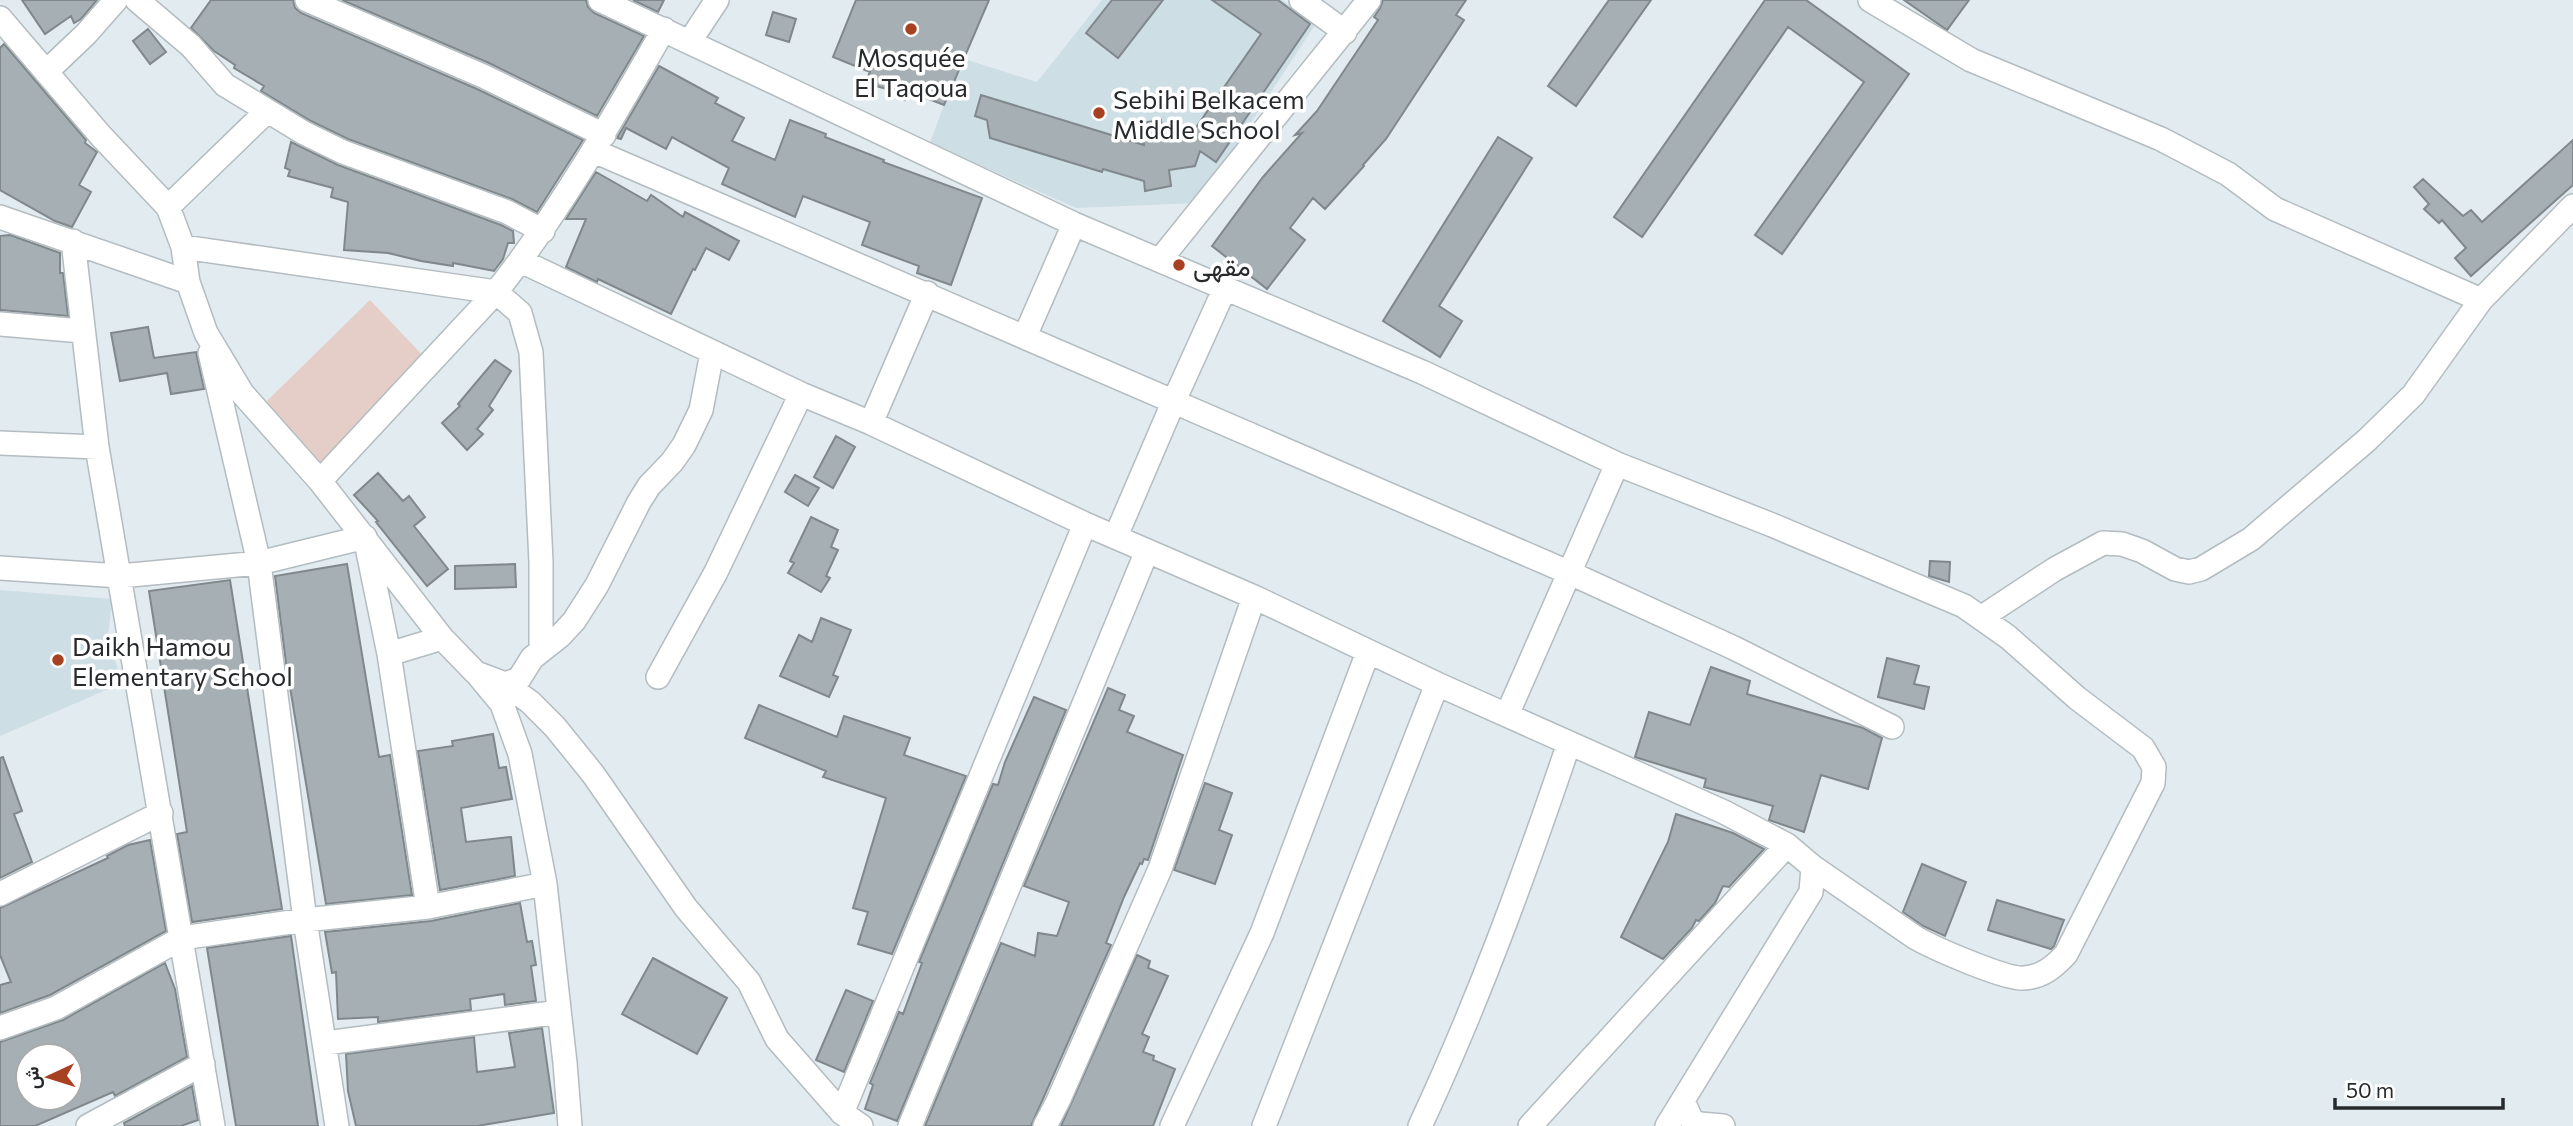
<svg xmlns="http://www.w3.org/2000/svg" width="2573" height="1126" font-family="Commissioner,Vazirmatn,sans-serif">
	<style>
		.built { fill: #cddee5 }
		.green { fill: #e5cec8 }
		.building { fill: #a6afb3; stroke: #80888c; stroke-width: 2; fill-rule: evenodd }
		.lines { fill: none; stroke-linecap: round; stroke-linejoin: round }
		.minor-casing { stroke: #b3bcc0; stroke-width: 26 }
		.minor { stroke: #fff; stroke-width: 23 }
		.poi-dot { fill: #a84022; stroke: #fff; stroke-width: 2.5 }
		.labels { text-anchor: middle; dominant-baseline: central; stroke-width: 7; stroke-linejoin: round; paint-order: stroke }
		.poi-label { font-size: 26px; fill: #272a2c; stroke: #fff; text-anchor: start }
	</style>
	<rect width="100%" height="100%" fill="#e2ebef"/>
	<path class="built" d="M1102,0H1282L1315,25L1198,203L1076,208L930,143L961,58L1037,82Z
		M0,590L112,599L108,637L122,683L0,736Z"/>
	<path class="green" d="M370,300L429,362L323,467L266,402Z"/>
	<path class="building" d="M22,0H97L81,19L74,23L71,16L45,34Z
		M211,0H293L295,8L301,13L477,89L583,140L537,212L512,199L348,139L311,121L261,91L264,86L234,68L235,65L214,51L191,28Z
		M342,0H586L588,7L594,13L644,36L597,116L489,63Z
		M633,0H664L658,12Z
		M856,0H989L944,105L908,91L905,100L887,89L865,83L870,72L833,57Z
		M1112,0H1163L1118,58L1086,33Z
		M1212,0H1278L1310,24L1216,162L1200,151L1195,166L1169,170L1171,186L1145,191L1144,181L1103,169L1102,172L990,138L987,120L975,116L981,95L1144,145L1141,123L1161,120L1164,140L1190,136L1261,34Z
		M1383,0H1466L1456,15L1464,20L1386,139L1363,165L1364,166L1325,209L1313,198L1290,228L1305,240L1267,289L1212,246L1263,177L1302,133L1295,135L1317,111L1378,20L1374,17L1380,8Z
		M1609,0H1651L1576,106L1548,86Z
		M1765,0H1806L1909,74L1782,254L1755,235L1864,82L1788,27L1642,237L1614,217Z
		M1904,0H1969L1947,30Z
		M773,12L796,19L789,42L766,35Z
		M148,29L166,52L150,64L133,41Z
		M4,44L86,140L85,143L97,152L79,185L91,192L72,227L55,221L0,190V48Z
		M659,66L718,98L715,103L744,118L732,141L775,160L790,120L826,134L825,137L884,160L883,162L982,198L951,285L917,273L919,266L862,245L870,222L803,196L795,217L722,184L729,168L672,137L666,149L626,128L621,139L617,138Z
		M1498,137L1532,158L1439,306L1462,321L1440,357L1383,321Z
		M2573,140V185L2471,276L2455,258L2466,248L2442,220L2439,223L2424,209L2429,204L2414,187L2423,179L2463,216L2471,210L2482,222Z
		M291,142L338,165L501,225L513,231L514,243H508L503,259L494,271L453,263V266L421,261L388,253L344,250L348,202L331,197L333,188L288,176L290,170L285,168Z
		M596,172L647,201L651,195L683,217L685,212L739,241L729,260L706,248L695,270L693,269L671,314L598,279L597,282L566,267L586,219H566Z
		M10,235L60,253V273H63L68,316L0,310V236Z
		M148,327L154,358L196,352L204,389L171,394L167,373L120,381L111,333Z
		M495,360L511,371L489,406L493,410L477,429L483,434L467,450L442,423L460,406L458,404Z
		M836,436L855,447L833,488L814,477Z
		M378,473L403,501L409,496L425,517L414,526L448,569L427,586L376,522L378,521L354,495Z
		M795,475L819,488L808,506L785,492Z
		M811,517L838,530L831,547L838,550L826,576L830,578L821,592L788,573L794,563L790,561Z
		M1930,561L1950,562L1949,582L1929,576Z
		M347,564L379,757L390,755L412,895L326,904L286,663L275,576Z
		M515,564L516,587L455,589V566Z
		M230,580L282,909L192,922L177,834L187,832L149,591Z
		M821,618L851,630L833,675L838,677L829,697L780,676L799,635L812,642Z
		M1887,658L1919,666L1914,684L1929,687L1924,709L1878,697Z
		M1711,667L1750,681L1747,694L1863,728L1882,738L1868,789L1821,775L1804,832L1769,820L1773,806L1704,787L1706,779L1635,757L1649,712L1690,725Z
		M1108,688L1125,695L1119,710L1134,716L1127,732L1183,755L1148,860L1144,859L1142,864L1140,863L1124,897L1106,943L1111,945L1031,1126H925L1001,943L1035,956L1038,933L1057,936L1069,902L1024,886Z
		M1034,697L1066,710L897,1121L865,1109L873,1085L870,1083L899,1012L903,1014L922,963L919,962L993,784L998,785L1005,762Z
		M759,705L837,737L844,716L910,738L904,755L966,776L892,954L858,944L868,912L853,908L886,798L823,777L826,771L745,738Z
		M493,734L499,768L506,767L512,799L461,808L466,842L511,837L515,876L440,890L418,751L453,746L452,741Z
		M3,757L22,811L14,814L32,862L0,878V758Z
		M1205,783L1232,793L1219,830L1232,835L1215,884L1174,870Z
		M1676,814L1733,833L1764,849L1729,887L1723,886L1715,903L1699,921L1696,920L1692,928L1663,959L1621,937L1668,842Z
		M150,840L166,931L50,995L0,1013V985L11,982L0,955V908L108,858L107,856L128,845Z
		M1922,864L1966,882L1945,936L1923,926L1903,912Z
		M1997,900L2064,920L2054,946L2051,949L1988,930Z
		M520,903L527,942L532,941L536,965L531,966L536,1001L505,1005L504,994L470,999L471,1010L378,1022V1017L338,1019L336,972L332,973L325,932L431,921Z
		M291,936L318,1126H236L207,948Z
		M1137,955L1150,961L1148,968L1168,976L1142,1034L1149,1037L1143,1052L1154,1056L1153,1060L1175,1069L1153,1126H1061Z
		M653,958L727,998L697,1054L622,1014Z
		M165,963L175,989L187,1057L115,1096L113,1092L35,1126H0V1042L63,1020ZM55,1047L59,1056H70V1098H28V1056Z
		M846,990L873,1001L844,1072L816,1060Z
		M542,1028L554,1113L477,1126H356L348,1091L346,1054L474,1037L477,1072L515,1067L509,1033Z
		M192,1086L198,1120L181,1126H125L124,1123Z"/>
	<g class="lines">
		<g class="minor-casing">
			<path id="minor" d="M137,0L191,46L225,85L304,133L343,152L507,212L543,231
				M307,0L483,76L604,135
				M1301,0L1345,32
				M1870,0L1971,60L2161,139L2228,174L2275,209L2481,300
				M0,18L101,136L168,207L183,247L188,282L206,333L242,393L320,481L442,638L476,673L505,684L530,702L555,727L593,774L686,908L749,982L777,1039L842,1113L861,1126
				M690,41L717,0
				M46,72L86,34L116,0
				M594,151L1570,573L1734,648L1892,727
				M168,207L266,112
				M0,217L188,282
				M73,241L97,447L213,1126
				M183,247L496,292L520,313L531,352L541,562V650
				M1160,260L1369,0
				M521,261L801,394L871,423L1085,524L1254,597L1437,684L1724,812L1787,845L1813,867L1916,938C1934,948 2006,980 2024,978C2042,977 2054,967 2066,954L2153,783L2154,767L2143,748L2077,698L2008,637L1964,606L1772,525L1617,464L1422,372L1074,224L600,0
				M0,324L82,331
				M1025,336L1074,224
				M210,353L259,563L305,920L337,1126
				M871,423L927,293
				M0,443L97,447
				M320,481L496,292C561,210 612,120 664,29
				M1116,536L1173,403L1225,288
				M0,568L120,576L259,563L365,537L389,654L428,907
				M1982,617L2055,569L2103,543L2122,544L2142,551L2175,569L2189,572L2201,569L2251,539L2367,440L2413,395L2481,300L2573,206
				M389,654L442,638
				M478,675L502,704L520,754L545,884L565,1063L570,1126
				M658,677L716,572L801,394
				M505,684L519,679L532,658L560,636L574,621L597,585L639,502L649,486L672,462L684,445L701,410L712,353
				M1507,715L1617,464
				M0,894L161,813
				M0,1028L56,1008L182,938L305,920L428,907L545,884
				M326,1043L559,1012
				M1683,1101L1692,1121L1700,1124L1723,1126
				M842,1113L1085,524
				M88,1126L203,1064
				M910,1126L1147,551
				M1045,1126L1058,1101L1160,869L1254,597
				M1172,1126L1262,933L1368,652
				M1264,1126L1437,684
				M1420,1126C1478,1002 1525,873 1569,743
				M1530,1126L1787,845
				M1667,1126L1811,892L1813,867"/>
		</g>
		<use href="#minor" class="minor"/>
	</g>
	<g class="poi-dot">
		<circle cx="911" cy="29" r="7"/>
		<circle cx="1099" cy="113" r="7"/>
		<circle cx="1179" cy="265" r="7"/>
		<circle cx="58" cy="660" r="7"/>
	</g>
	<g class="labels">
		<g class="poi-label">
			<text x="911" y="56" text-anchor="middle">Mosquée<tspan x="911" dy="30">El Taqoua</tspan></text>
			<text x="1113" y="98">Sebihi Belkacem<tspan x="1113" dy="30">Middle School</tspan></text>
			<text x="1193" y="265">مقهى</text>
			<text x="72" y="645">Daikh Hamou<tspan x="72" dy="30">Elementary School</tspan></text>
		</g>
	</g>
	<g transform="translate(49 1077) rotate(266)"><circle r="33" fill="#ffffff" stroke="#a9aaab" stroke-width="2"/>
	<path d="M0-5L12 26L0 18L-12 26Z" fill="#a84022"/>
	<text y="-10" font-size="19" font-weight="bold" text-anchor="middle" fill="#272a2c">ش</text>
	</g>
	<path d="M2335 1098v10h168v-10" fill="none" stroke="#272a2c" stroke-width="3.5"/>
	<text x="2346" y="1098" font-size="21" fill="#272a2c" stroke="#ffffff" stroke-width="5" paint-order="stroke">50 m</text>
</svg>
